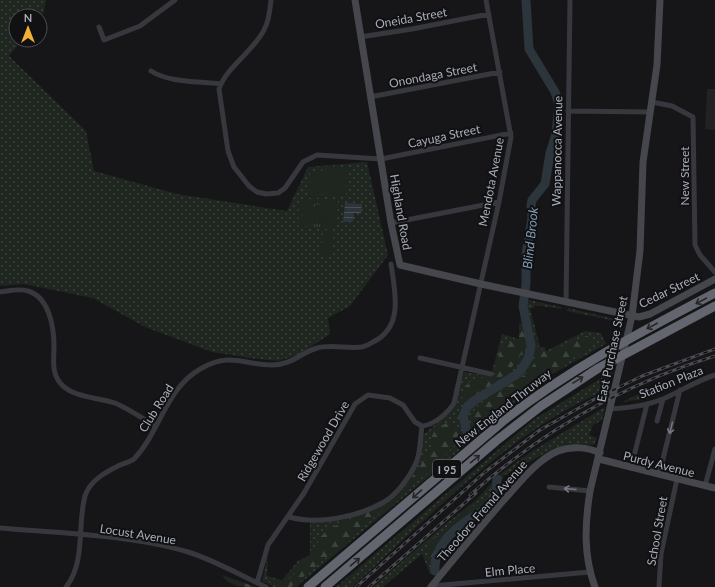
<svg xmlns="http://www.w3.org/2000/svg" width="715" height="587" font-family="Lato,sans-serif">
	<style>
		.built { fill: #222225 }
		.grass { fill: url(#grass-dots) }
		.forest { fill: url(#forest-firs) }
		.park { fill: url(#park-tufts) }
		.pitch { fill: #1e261f }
		.water { fill: url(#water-rules) }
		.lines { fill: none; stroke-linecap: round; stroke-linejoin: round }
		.river { stroke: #2c353c; stroke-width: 9 }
		.street { stroke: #37383d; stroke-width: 5 }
		.secondary { stroke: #45474d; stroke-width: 7 }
		.highway { stroke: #63666e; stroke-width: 9 }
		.rail-casing { stroke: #4a4c52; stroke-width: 3 }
		.rail { stroke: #111113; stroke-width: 1.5; stroke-dasharray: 4.5; stroke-linecap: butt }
		.oneway { stroke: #26262a }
		.oneway2 { stroke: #757881 }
		.labels { text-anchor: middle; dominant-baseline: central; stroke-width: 4; stroke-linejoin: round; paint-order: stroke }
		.shield { fill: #111113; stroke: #7b7e86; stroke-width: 1 }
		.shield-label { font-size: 11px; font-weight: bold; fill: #a8adb8 }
		.street-label { font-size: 12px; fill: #a8adb8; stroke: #111113 }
		.water-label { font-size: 13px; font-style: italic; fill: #7f9bb3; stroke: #111113 }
	</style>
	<defs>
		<pattern id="grass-dots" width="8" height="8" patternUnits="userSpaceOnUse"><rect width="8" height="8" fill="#1e261f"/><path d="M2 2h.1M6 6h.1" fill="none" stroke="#3c433d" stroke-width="1.8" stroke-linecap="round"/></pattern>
		<pattern id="forest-firs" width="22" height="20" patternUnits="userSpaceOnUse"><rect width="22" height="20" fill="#1e261f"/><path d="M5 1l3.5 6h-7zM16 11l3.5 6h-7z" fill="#3c433d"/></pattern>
		<pattern id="park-tufts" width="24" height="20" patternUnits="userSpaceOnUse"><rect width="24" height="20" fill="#1e261f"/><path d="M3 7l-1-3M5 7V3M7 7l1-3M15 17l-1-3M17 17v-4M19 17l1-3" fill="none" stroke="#3c433d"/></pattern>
		<pattern id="water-rules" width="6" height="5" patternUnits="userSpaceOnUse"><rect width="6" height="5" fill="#2c353c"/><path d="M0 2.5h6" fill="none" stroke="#485056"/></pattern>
	</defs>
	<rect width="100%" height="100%" fill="#161618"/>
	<path class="built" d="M707,89H715V130L705,129Z"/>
	<path class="grass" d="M0,0H46L44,12L40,18V16H16V40H22L9,56L86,131L94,171L177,194L287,211L308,167L367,162L388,255L350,306L328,318L330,334L298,355L278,361L250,358L212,352L145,327L93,298L24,284L0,286Z
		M520,298L561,307V309L535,305L534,308H530L540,347H545L546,351L585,331L601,333L606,344L549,376L503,411L445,463L296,587H274L262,581L268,555L267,576L282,580L298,561L310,555V522L343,520L367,512L383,504L413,473L423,435L448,414L455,404L464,372L491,376L502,334L519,339L522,326Z
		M568,308L623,321L616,357L613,358L621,325L616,324V321L567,311Z
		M613,371L608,389C508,432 432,515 352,587H336L533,420Z
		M670,387L671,389L643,399L622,402L641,393L643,395Z
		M605,407L602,420L593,425L589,435L597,438L594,445L568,444L549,451L503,476L498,493L500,497L481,518L475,517C465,526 447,538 441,551C439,557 441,561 439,566L430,574L422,554L383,587H373L443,526L476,500L499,475L531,452Z"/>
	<path class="forest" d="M519,323L526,326C536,359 483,393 459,407L468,383L477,378L494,377L501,346L519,339Z
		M586,336L595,339L594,344L508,402L454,446L430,471L291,587H280L264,580C271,578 278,583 286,580C294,577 295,570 301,564C309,556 319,554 318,540L328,529L387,504L405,487L432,448V436L436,429L450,421L456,424L461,432L472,431L473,412L480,404L526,374L534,364L536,344L542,350L548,352Z
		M491,492L497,495L496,498L484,513L473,518L446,542L440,549L439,557L436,562L437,565L434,569L428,555L427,544Z
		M222,575L256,587C242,587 229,587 222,575Z"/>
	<path class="park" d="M299,199L338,201L337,228L298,226Z"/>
	<path class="pitch" d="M323,166L347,167L346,196L322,194V198H309L310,172H322Z
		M303,204H312L311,223L302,222Z
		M315,205H323L322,224L314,223Z
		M326,206H335L333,225L325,224Z
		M323,230L334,231L332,257L321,256Z"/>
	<path class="water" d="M345,203L362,204L361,213H354L353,222H343Z"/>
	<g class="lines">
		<path class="river" d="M467,432L463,416L467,407L475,400L519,373L528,359L531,346L523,306L526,284V254L532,218L531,206L532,200L545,184L550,153L556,134L559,104L555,92L529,49L526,0
			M435,571C433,547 453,530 471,518C477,514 485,511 489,505C494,499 497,487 497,479"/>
		<path class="street" d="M271,0C270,10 269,22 264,30C253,52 227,66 219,89L228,151L234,167L249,186L257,192L266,194L278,193L285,188L303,162L317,155L381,159L511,133
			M99,27L104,40L140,26L175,0
			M360,37L412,29L489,14
			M151,71C170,83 198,81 221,84
			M370,97L500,72
			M652,102L672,106L693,117L695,245L700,255L715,272
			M568,111L650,112
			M391,223L499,202
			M0,292C9,291 19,288 28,291C49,297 54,327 54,346C54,359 51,373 61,384C74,398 97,397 115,403C129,409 142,418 155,426
			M566,303L570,0
			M420,358L491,374
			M611,409C629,408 646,406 663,399C681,391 696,381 715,375
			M657,421L663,399
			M631,468L647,404
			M659,475L680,390
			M705,486L715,449
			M549,487L590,491
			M289,517C318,525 358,517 384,502C396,495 409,478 415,465C421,454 420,439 422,426
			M0,528C59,533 132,535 188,552C214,560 240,575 266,587
			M257,583L268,545L304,493L355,404L368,395L390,398L403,405L415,422L422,426C434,425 448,413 454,403L499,202L511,137L486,0
			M432,586L590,572
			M66,587C86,562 77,525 85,496C90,480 106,472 120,465C125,463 130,462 134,459C160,432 166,387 202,368C231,352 244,365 272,365C292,365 300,353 317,348C331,344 348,349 362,347C366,346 370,344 373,342C404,327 395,292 391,264
			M659,587L661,554L677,479"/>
		<path class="secondary" d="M355,0L391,223L400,265L481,284L639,317L650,314L715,279
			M599,459L715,488
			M431,587C454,558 478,530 502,502C519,484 535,461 558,451C572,446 588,447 600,453
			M595,587C583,555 585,523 590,491L632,316L640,251L643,162L657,65L660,0"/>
		<path class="highway" d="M308,587L503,421C571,368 639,333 715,293
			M325,587L496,441L541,406L597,369L715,306"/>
		<g class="rail-casing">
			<path id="rail" d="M470,495C541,432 624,384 715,356
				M356,587L485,472L540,430L593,400L642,376L715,349
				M369,587L476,493"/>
		</g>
		<use href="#rail" class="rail"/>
	</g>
	<defs><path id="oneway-shaft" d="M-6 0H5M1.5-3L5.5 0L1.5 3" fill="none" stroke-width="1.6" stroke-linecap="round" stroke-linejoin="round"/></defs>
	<g class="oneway">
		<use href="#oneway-shaft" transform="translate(701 301) rotate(152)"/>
		<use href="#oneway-shaft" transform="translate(652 326) rotate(152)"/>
		<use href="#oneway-shaft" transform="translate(578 380) rotate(-32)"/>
		<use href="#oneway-shaft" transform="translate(475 459) rotate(-40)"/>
		<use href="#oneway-shaft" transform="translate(417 494) rotate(139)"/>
		<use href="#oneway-shaft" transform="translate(355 562) rotate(-40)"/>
	</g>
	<g class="oneway2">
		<use href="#oneway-shaft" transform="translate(671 428) rotate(104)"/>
		<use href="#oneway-shaft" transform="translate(570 489) rotate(-175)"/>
	</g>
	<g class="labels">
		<rect class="shield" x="433" y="460" width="28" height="18" rx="3"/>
		<g class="shield-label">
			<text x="447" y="469">I 95</text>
		</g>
		<g class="street-label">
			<text transform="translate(411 18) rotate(-10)">Oneida Street</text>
			<text transform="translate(433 75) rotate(-11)">Onondaga Street</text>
			<text transform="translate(444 136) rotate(-12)">Cayuga Street</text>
			<text transform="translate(557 151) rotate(-89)">Wappanocca Avenue</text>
			<text transform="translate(684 176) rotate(-90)">New Street</text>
			<text transform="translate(491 182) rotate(-79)">Mendota Avenue</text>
			<text transform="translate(401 212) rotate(80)">Highland Road</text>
			<text transform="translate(669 290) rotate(-26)">Cedar Street</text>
			<text transform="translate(612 349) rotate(-78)">East Purchase Street</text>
			<text transform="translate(671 382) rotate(-22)">Station Plaza</text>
			<text transform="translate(156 408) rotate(-58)">Club Road</text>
			<text transform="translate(503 408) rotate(-38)">New England Thruway</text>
			<text transform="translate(323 441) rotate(-60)">Ridgewood Drive</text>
			<text transform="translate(659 464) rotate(14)">Purdy Avenue</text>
			<text transform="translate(482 511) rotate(-49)">Theodore Fremd Avenue</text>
			<text transform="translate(657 531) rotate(-80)">School Street</text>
			<text transform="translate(138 534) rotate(9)">Locust Avenue</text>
			<text transform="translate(510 570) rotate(-5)">Elm Place</text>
		</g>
		<g class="water-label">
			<text transform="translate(530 238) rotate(-84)">Blind Brook</text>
		</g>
	</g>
	<g transform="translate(28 28)"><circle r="19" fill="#111113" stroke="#4d4f55"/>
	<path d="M0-3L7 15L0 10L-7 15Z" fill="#f2b134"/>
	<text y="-6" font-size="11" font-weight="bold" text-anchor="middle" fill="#a8adb8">N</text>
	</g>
</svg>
